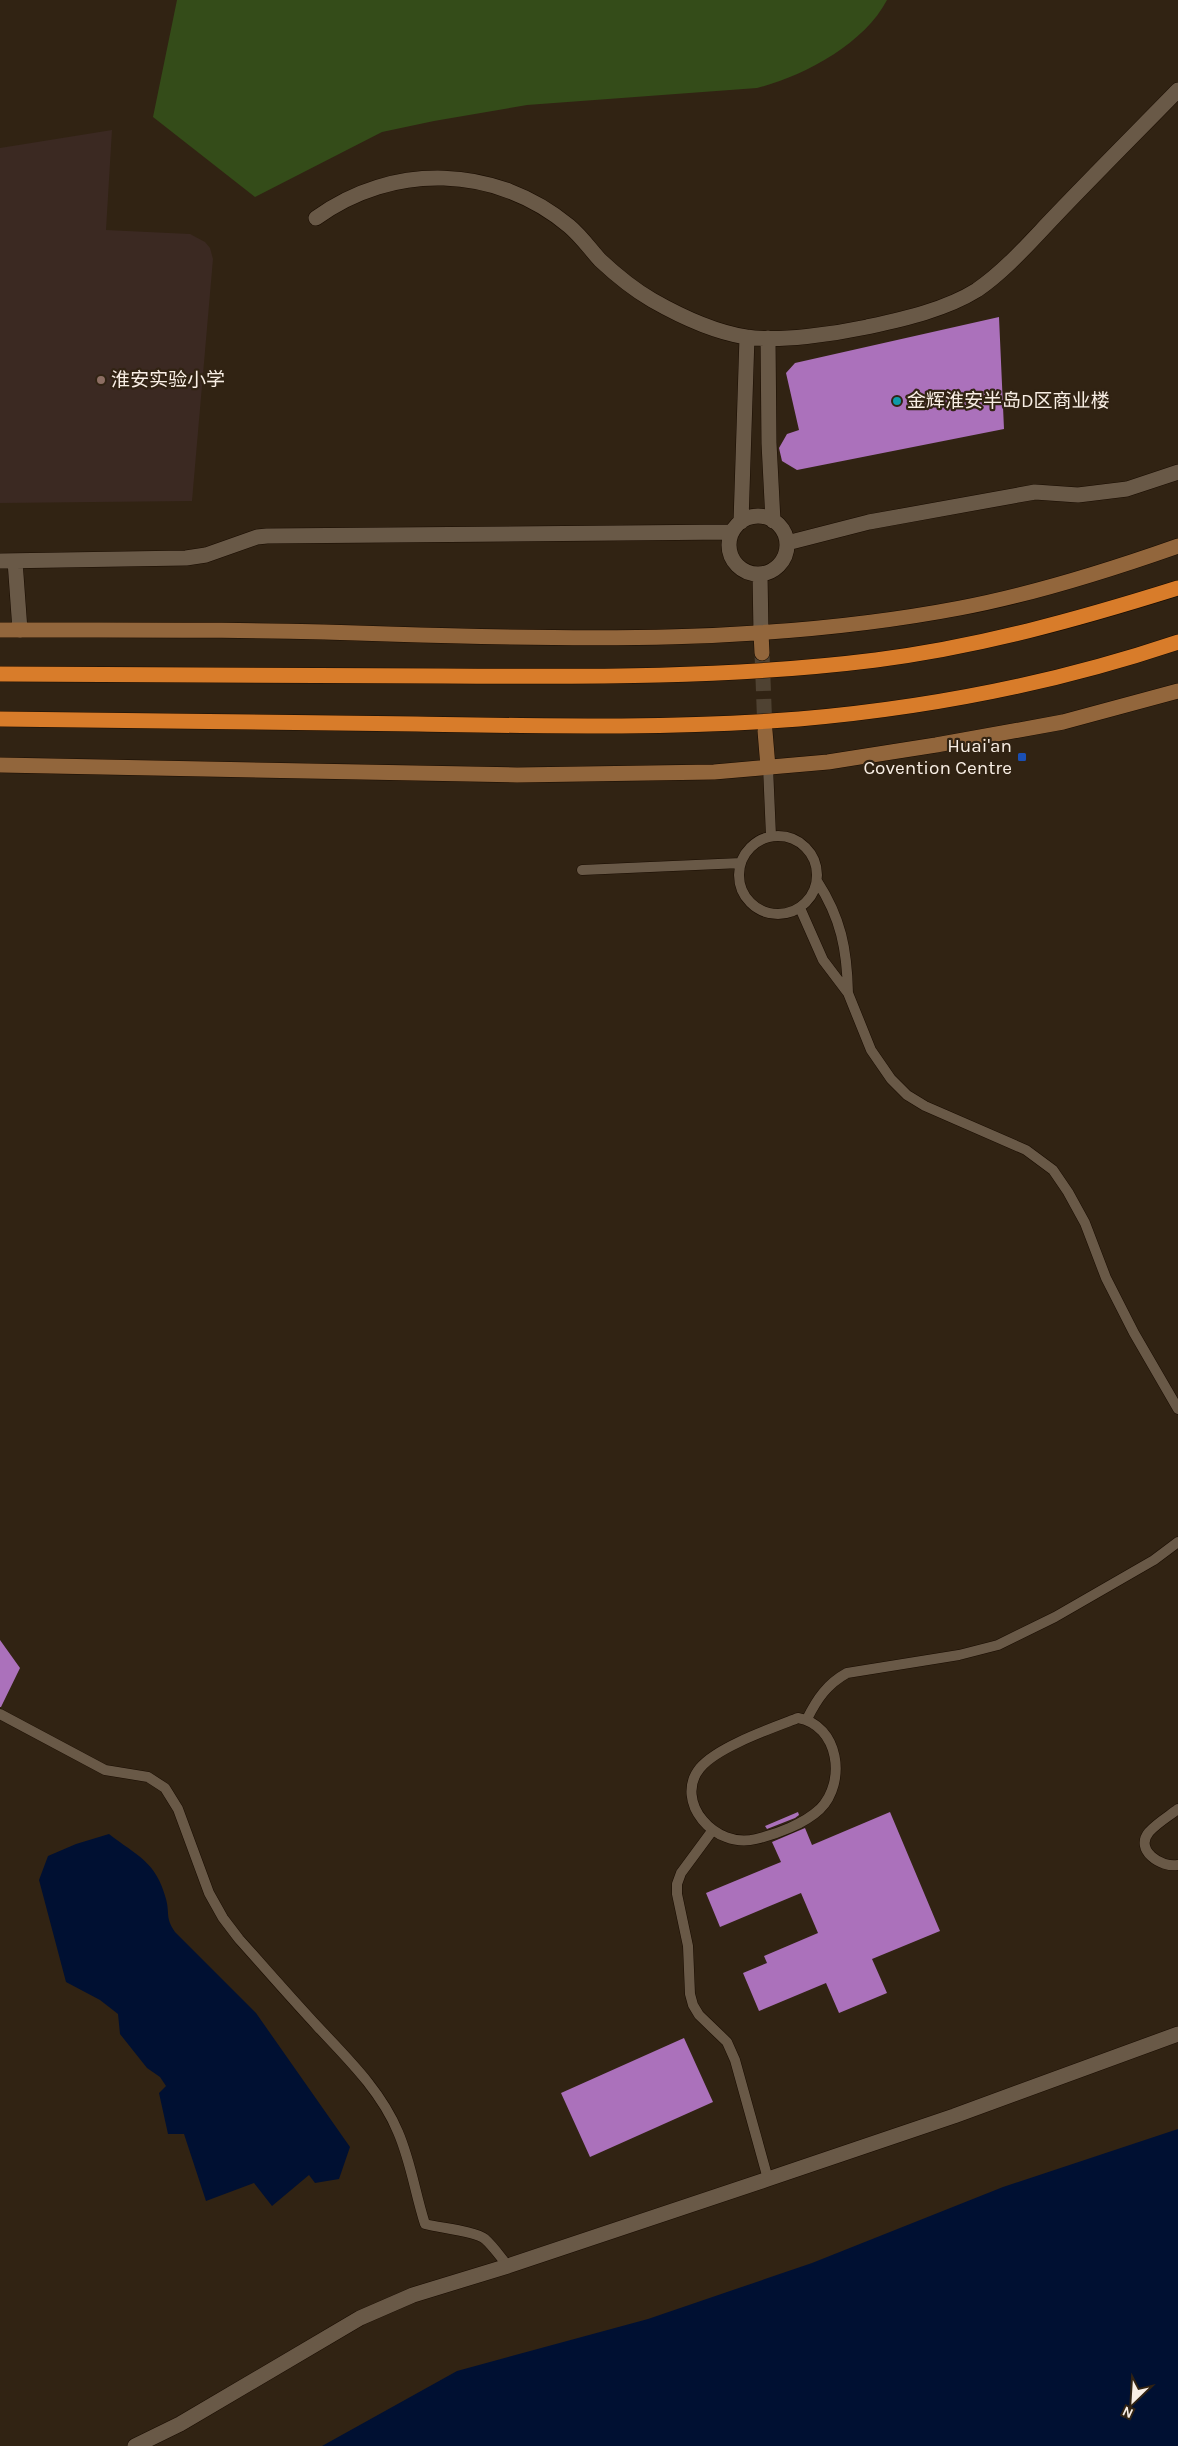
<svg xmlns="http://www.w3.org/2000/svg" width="1178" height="2446" font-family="Karla,'Noto Sans SC',sans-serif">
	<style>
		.education { fill: #3b2922 }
		.green { fill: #344c19 }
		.water { fill: #001032 }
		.building { fill: #ab71bb }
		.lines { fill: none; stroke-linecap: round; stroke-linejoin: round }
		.secondary-tunnel { stroke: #4f4232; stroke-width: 15; stroke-dasharray: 15 8; stroke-linecap: butt }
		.service-casing { stroke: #190c01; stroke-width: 11 }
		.minor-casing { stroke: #190c01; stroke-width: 16 }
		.tertiary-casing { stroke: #190c01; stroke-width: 16 }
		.secondary-casing { stroke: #190c01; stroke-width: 16 }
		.trunk-casing { stroke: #190c01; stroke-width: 16 }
		.service { stroke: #695947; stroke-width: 10 }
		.minor { stroke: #695947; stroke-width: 15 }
		.tertiary { stroke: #695947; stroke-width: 15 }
		.secondary { stroke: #92663c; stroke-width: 15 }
		.trunk { stroke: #d87c2a; stroke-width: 15 }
		.education-dot { fill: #8d6e63; stroke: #312313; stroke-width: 2 }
		.culture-dot { fill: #0f9aa8; stroke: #312313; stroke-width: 2 }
		.transit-dot { fill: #1a4fb4; stroke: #312313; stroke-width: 2 }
		.labels { text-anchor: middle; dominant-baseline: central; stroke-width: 4.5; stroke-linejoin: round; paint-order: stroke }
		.poi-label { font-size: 19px; fill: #f9efe5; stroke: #312313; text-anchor: start }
	</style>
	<rect width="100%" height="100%" fill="#312313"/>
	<path class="education" d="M112,130L106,230L190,234L205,242L210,248L213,259L192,501L0,503V148Z"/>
	<path class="green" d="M177,0H887C864,44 804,76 757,88L527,105L434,121L382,132L255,197L153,117Z"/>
	<path class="water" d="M109,1834C137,1856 156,1861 166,1899C170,1914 165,1917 175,1932L256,2013L350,2147L339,2179L315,2183L309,2175L272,2206L254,2183L206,2201L184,2134H168L159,2093L166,2086L160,2077L147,2068L120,2034L118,2014L100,2000L66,1982L39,1880L48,1856L76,1844Z
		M1178,2129V2446H322L457,2371L648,2319L812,2263L1003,2187Z"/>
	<path class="building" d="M999,317L1004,429L797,470L782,461L779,448L787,434L799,430L786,373L795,363Z
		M0,1640L20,1668L1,1707H0Z
		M798,1812L799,1815L795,1818L767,1829L765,1826Z
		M890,1812L940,1931L872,1959L887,1993L839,2013L826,1983L759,2011L743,1973L767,1963L764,1956L818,1933L801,1893L720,1927L706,1893L781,1862L772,1842L805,1828L812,1845Z
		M684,2038L713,2102L590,2157L561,2093Z"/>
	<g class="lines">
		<path class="secondary-tunnel" d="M762,653L765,731"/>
		<g class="service-casing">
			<path id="service" d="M768,767L771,836
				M739 875a39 39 0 1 1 78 0a39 39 0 1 1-78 0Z
				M582,870L741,863
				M817,881C841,918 847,949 848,993
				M800,908L823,960L848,993L871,1050L891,1079L907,1095L925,1106L1026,1150L1053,1170L1068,1192L1085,1223L1106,1278L1134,1333L1178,1409
				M0,1714L105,1770L148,1777L165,1788L178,1809L209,1893L223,1918L239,1939C265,1968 291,1998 318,2027C348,2059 381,2091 398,2132C411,2162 415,2193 425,2224C440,2228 475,2231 485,2239C494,2247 501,2258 508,2266
				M798,1718C839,1725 847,1782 820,1809C804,1824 777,1834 756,1839C715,1850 673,1801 700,1768C717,1747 772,1728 798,1718Z
				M807,1719C817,1699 827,1684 847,1673L959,1655L998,1645L1055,1617L1154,1560L1178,1542
				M1178,1809C1169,1816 1157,1823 1149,1832C1134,1850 1161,1868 1178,1865
				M712,1831L681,1873L677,1884V1894L688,1946L690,1994L693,2005L699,2015L727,2042L735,2060L768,2179"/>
		</g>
		<g class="minor-casing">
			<path id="minor" d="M316,218C393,162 496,165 569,226C581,236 590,249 600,260C616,275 633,289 652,300C680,316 715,332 746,337C780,342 834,334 867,327C903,319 945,310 977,290C1006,270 1030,242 1054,217C1095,174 1137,132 1178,90
				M768,338L769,443L773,521
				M729 545a29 29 0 1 1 58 0a29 29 0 1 1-58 0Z
				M741,522L747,337
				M787,543L869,522L1035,492L1078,495L1127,489L1178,472
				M0,561L186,558L206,555L257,537L267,536L732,532
				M15,561L20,630
				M760,574L761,633"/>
		</g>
		<g class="tertiary-casing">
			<path id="tertiary" d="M135,2446L180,2424L360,2318L413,2295L508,2266L768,2179L954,2116L1178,2034"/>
		</g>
		<g class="secondary-casing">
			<path id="secondary" d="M0,630C129,630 259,629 388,634C579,640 771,644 960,608C1034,594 1107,571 1178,546
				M761,633L762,653
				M765,731L768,767
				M0,765L517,775L714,772L828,762L936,745L1063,722L1178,691"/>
		</g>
		<g class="trunk-casing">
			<path id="trunk" d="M0,674C147,674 294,675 442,676C587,677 732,678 876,660C979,647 1079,619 1178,588
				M0,719C139,721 278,722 417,724C544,726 672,729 799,719C927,708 1056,683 1178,642"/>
		</g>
		<use href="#service" class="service"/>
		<use href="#minor" class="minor"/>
		<use href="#tertiary" class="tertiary"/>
		<use href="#secondary" class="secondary"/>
		<use href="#trunk" class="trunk"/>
	</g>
	<circle class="education-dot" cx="101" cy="380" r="5"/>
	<circle class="culture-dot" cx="897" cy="401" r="5"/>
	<rect class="transit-dot" x="1017" y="752" width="10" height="10" rx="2.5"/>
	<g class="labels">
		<g class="poi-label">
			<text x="111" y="380">淮安实验小学</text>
			<text x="907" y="401">金辉淮安半岛D区商业楼</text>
			<text x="1012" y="746" text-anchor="end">Huai'an<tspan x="1012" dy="22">Covention Centre</tspan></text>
		</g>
	</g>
	<g transform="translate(1133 2401) rotate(205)" stroke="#312313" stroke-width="4" paint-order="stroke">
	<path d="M0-4L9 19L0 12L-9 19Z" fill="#f9efe5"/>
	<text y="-8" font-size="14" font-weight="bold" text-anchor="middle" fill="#f9efe5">N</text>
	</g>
</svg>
